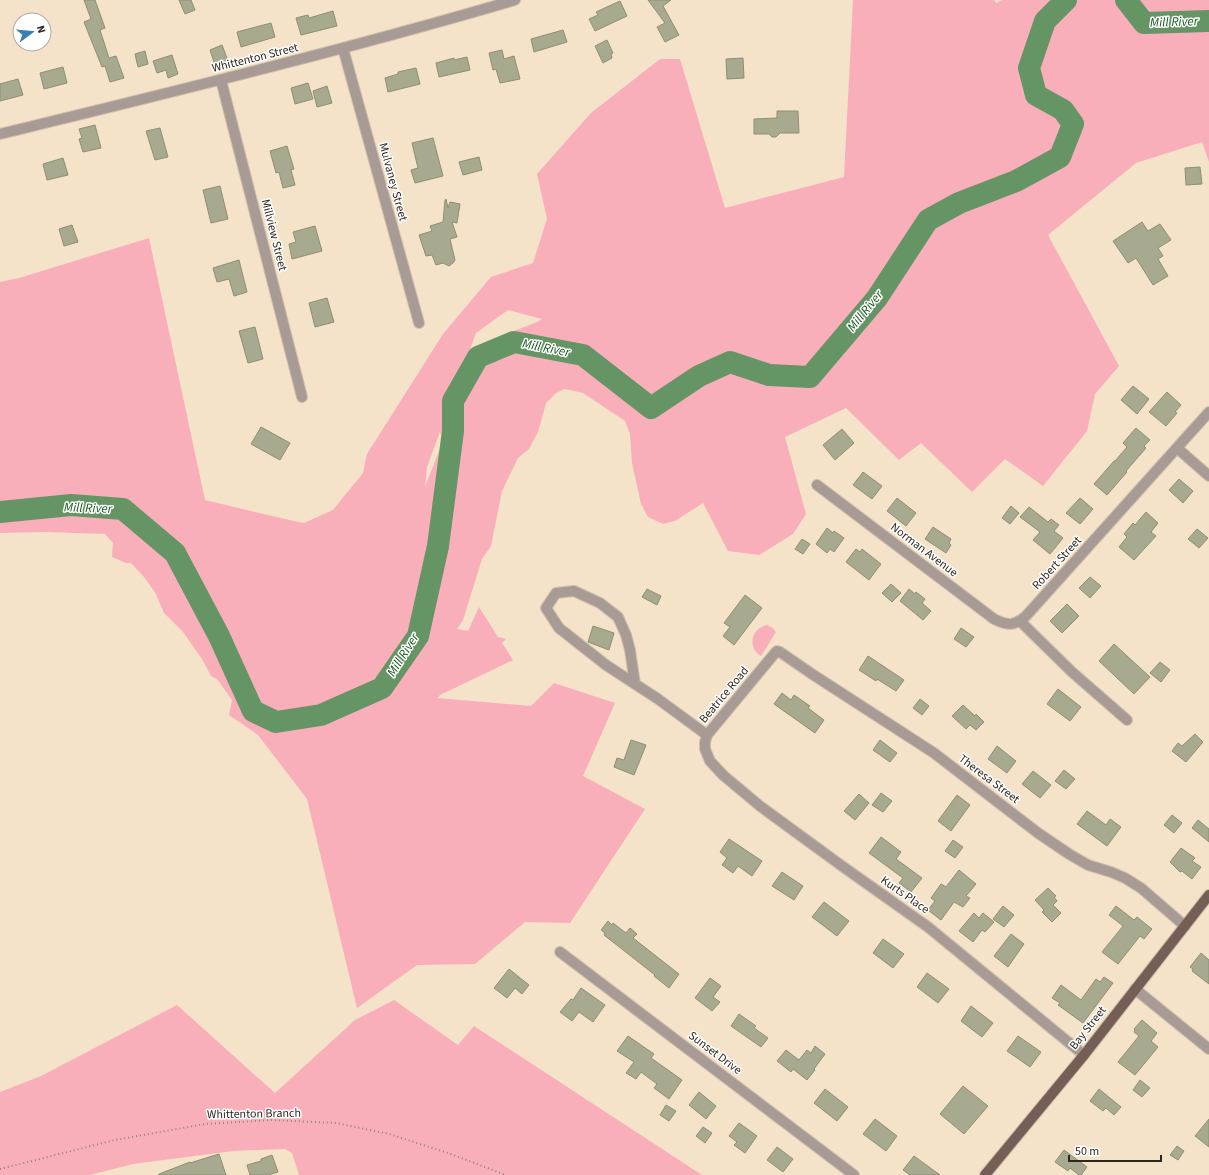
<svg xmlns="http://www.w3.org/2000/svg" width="1209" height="1175" font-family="'Source Sans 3',sans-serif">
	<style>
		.green { fill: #f9afb9; fill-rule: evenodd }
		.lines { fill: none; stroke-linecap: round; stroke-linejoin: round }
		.river { stroke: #669565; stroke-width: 22 }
		.building { fill: #a8aa8f; stroke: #8d8f74 }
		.minor-casing { stroke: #d0c0aa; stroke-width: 12 }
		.major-casing { stroke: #d0c0aa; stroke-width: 12 }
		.path { stroke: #8f8372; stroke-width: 2; stroke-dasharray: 1 3; stroke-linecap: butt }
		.minor { stroke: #a89b96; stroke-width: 10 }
		.major { stroke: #755e55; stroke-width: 10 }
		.labels { text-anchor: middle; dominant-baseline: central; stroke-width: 3; stroke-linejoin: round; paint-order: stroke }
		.street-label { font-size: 12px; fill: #2e271e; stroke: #fff }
		.water-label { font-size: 13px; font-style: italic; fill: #135819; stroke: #fff }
	</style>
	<rect width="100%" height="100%" fill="#f4e2c9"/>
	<path class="green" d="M853,0H994L996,3L1002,0H1209V162L1202,142L1136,163L1048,235L1119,366L1095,394L1087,431L1043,486L1005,459L972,492L921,443L899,460L846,408L785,437L806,514L793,534L759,555L728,551L703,503L675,521L663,524L648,517L641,504L632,463L630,434L625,421L583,393L565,389L556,393L546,403L538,432L529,449L518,458L502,491L491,546L482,559L463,620L457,629L468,631L479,607L498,637L506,639L502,643L513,660L440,695L437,698L531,706L554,683L615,703L583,776L645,809L570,923L525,922L475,964L417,965L357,1008L307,799L258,735L229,715L232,700L217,679L211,676L202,659L183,632L164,613L156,594L144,577L131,563H126L112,557L113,543L105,534L47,532L0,533V282L19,278L149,238L205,500L289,520L304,523L333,510L363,473L367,454L443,334L491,277L533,263L547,219L537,174L591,113L660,59H680L725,208L844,177ZM508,310L542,319L537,322L501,336L489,352L460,377L476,333ZM440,432L443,441L425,487L427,467Z
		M767,625L773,628L776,632L761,656C747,648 751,628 767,625Z
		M394,1000L458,1045L474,1026L702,1175H299L292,1153L285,1149L233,1151L133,1164L90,1175H0V1092L41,1076L177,1005L275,1093L355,1020Z"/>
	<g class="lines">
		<path class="river" d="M1126,0L1144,23L1209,21
			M0,512L71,505L123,509L175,553L219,636L253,711L276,722L321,715L382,688L418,636L438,546L453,431V401L478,357L514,342L583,355L651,408L699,376L730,362L769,375L810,377L877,298L928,220L959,203L1016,181L1060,157L1073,124L1063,110L1036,95L1029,68L1045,21L1066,0"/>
	</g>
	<path class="building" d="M84,0H95L105,28L100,30L109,58L116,56L124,78L110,82L105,66L102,67L84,22L91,19Z
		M179,0H191L195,10L185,14Z
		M648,0H671L663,6L679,35L665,42L657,27L665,23Z
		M620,1L627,16L595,31L589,19L598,15L596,12Z
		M333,11L337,26L301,35L296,18L308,15L309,18Z
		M271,23L275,37L241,47L237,32Z
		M563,30L567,42L534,52L531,39Z
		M607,40L613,53L611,54L612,58L603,63L595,46Z
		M222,45L228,61L215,65L210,50Z
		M502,50L504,59L514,56L520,79L500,83L496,69L493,70L489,53Z
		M145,51L148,64L138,67L135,54Z
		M172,55L178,74L168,78L166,70L157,73L153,61Z
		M467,57L470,70L439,77L436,63L454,58V60Z
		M743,58L744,78L727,79L726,59Z
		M63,67L67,83L44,89L40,73Z
		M416,68L420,84L388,92L385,78L398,74V72Z
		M18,79L23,95L0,101V84Z
		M308,83L313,99L295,104L291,88Z
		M327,86L332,103L317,107L313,91Z
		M777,111H798L799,133H780L776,137H772L769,134H754V119L777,118Z
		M95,125L101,148L83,152L79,139L82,138L79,129Z
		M160,128L168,157L155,160L146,131Z
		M433,138L443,176L415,183L411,170L418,168L412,143Z
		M287,146L294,169L291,170L295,185L283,188L279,172L276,173L270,151Z
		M479,157L482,170L463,175L459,162Z
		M63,158L68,175L47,180L43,164Z
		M1200,167L1202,184L1186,185L1185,168Z
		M220,186L228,219L211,223L203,190Z
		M446,199L448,208L450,202L460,204L457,223L452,222L457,237L450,239L455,260L453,263L449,266L443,263L436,265L432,255L426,256L419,235L432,231L430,226L443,222L445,200Z
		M1142,222L1148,231L1160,224L1171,240L1158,248L1163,256L1158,259L1168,276L1153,285L1136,258L1128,263L1113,241Z
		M72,225L78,242L64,246L59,229Z
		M315,226L322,251L292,259L289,244L296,242L293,232Z
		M239,260L247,292L234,296L229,279L217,282L213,268Z
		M327,298L334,322L315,327L309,303Z
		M255,327L263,359L248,363L239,331Z
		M1133,386L1149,399L1137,414L1121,400Z
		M1167,392L1181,405L1175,412L1177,413L1166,426L1149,412Z
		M261,427L290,443L280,460L251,444Z
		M1136,428L1150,440L1144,446L1146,448L1126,471L1127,472L1107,495L1094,484L1114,461H1115L1127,447L1123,443Z
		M842,429L854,443L835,460L823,445Z
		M863,472L882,486L872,499L853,485Z
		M1179,479L1193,491L1183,503L1169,490Z
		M897,498L916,513L906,526L887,511Z
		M1080,498L1093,509L1080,524L1066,513Z
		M1011,506L1019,513L1010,524L1002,518Z
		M1029,507L1048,522L1051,519L1059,525L1054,531L1063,538L1050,554L1033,540L1040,532L1020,517Z
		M1146,512L1158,523L1151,532L1156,536L1134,560L1119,547L1127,537L1124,534L1133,523L1135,525Z
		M933,527L951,539L949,543L951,545L946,553L925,539Z
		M827,528L833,533L834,531L844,538L834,552L830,549L827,553L816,544Z
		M1197,529L1208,538L1199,548L1188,539Z
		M802,539L810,544L803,554L795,549Z
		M856,549L860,552L862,549L881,564L869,580L846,562Z
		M1090,577L1101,586L1090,598L1079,588Z
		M891,584L901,593L892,602L882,593Z
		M647,589L661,596L657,605L642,597Z
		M909,589L915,594L916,592L925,599L922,603L931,611L923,620L900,601Z
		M745,595L762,608L734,645L723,636L730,627L724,623Z
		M1067,604L1079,616L1062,633L1050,621Z
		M593,626L614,633L609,650L588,642Z
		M961,628L974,637L966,647L954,639Z
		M1114,644L1150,677L1134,694L1099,661Z
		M868,656L904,680L896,691L877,679L876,681L859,670Z
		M1160,662L1170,670L1161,682L1150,673Z
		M1058,689L1081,707L1070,721L1047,704Z
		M782,693L791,700L794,695L810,706L808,708L824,720L815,733L774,704Z
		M920,699L929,706L922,715L913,708Z
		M963,705L975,716L976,714L984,722L976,730L970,725L966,729L952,716Z
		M1195,734L1203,742L1186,762L1172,751L1178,743L1182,746Z
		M631,740L646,745L634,775L614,767L617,758L624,760Z
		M880,740L897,753L890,762L873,750Z
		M997,746L1016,761L1007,773L988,759Z
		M1064,770L1075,779L1066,789L1055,781Z
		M1033,771L1051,785L1040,798L1022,784Z
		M881,793L892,801L883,812L872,805Z
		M859,794L869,803L855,820L844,811Z
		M957,795L970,805L951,831L938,821Z
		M1087,811L1106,825L1110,819L1121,827L1107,846L1077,824Z
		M1172,815L1182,823L1174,833L1164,825Z
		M1198,820L1209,829V842L1192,828Z
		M881,837L901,852L896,859L922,878L911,892L899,883L903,878L869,853Z
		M729,839L762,861L752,876L738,866L733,873L722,865L727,858L720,852Z
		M953,840L963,847L955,858L945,851Z
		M1181,848L1195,858L1192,861L1201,867L1192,879L1182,871L1180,872L1170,862Z
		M959,870L976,884L966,896L970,898L963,907L954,902L941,920L928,910L935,901L931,898L941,884L946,887Z
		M782,872L803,886L794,900L772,886Z
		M1048,888L1056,896L1054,897L1057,901L1053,905L1061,913L1052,922L1042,912L1044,910L1035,900Z
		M824,902L849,921L837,936L812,917Z
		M1003,906L1014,915L1004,927L993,919Z
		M1116,906L1134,920L1137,917L1152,929L1144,939L1140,936L1118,964L1102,952L1123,926L1109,915Z
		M974,913L979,918L983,913L994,922L985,932L982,930L973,942L959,931Z
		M608,921L612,925L613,923L626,933L630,928L637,934L633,938L679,974L669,988L654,976L655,975L604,935L605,933L601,930Z
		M1011,934L1024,944L1008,967L994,956Z
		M883,939L904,954L893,968L873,953Z
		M1201,953L1209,960V984L1192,971L1193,969L1190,967Z
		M509,969L529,985L522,994L515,988L507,998L494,988Z
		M927,973L949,989L938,1003L917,987Z
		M1104,977L1113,983L1083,1023L1058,1005L1060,1003L1052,998L1061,985L1081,1000L1096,979L1100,982Z
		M710,978L721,986L713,997L720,1002L712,1011L695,998Z
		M581,988L605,1005L593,1022L579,1012L572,1021L560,1012L571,999L573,1000Z
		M971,1006L993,1023L982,1037L961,1021Z
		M739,1014L756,1026L754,1028L768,1038L761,1047L731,1026Z
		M1142,1020L1157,1033L1151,1041L1158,1047L1135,1075L1118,1062L1139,1036L1134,1032L1135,1030L1134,1029Z
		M628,1036L654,1054L651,1058L682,1080L669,1099L654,1088L657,1084L641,1072L636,1079L626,1073L634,1062L617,1051Z
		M1018,1036L1041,1052L1030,1067L1007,1051Z
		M815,1046L825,1054L814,1069L815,1070L807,1080L793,1069L791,1072L777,1061L786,1050L799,1060L807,1050L811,1053Z
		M1140,1080L1150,1088L1142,1097L1133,1090Z
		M963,1086L988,1106L964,1134L940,1114Z
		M825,1089L848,1107L837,1121L814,1103Z
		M1099,1089L1121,1107L1114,1115L1106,1108L1103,1111L1090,1101Z
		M699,1092L716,1106L706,1119L689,1105Z
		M666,1105L676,1111L669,1121L660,1115Z
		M875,1119L897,1136L886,1151L863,1134Z
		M1209,1119V1147L1195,1136Z
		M739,1123L757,1136L745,1153L734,1145L737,1142L729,1136Z
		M703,1127L712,1133L705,1143L696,1136Z
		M1177,1146L1184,1151L1178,1160L1170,1155Z
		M777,1147L793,1159L783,1172L767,1160Z
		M1064,1150L1087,1167L1081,1175H1079L1070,1168L1068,1171L1055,1162Z
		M219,1154L226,1175H159V1174L190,1162V1163Z
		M272,1155L278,1172L268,1175H250L247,1165L261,1161V1159Z
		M914,1156L940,1175H910L903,1170Z"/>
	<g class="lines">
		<g class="minor-casing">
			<path id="minor" d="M343,48L419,323
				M221,80L302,397
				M0,134C172,92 345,50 515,0
				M1177,448L1209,476
				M817,485L994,619C1008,626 1014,626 1026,616L1209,412
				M1020,621L1072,672L1127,720
				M635,684L630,650L626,635L618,617L600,603L574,591L556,593L546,608L559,628L606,665L658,699L707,735
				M560,952L854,1175
				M1135,989L1209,1049
				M1084,1055L928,927L842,866L760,806L723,775L710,761L705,749V742L707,735L712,729L775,653L777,651L780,652L812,674L934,753L1038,833L1069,854L1088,865L1111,872L1125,878L1141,888L1185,926"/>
		</g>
		<g class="major-casing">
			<path id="major" d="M985,1175L1084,1055L1209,895"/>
		</g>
		<path class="path" d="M0,1169L115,1140L205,1124L271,1120L336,1123L389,1134L448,1153L506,1175"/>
		<use href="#minor" class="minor"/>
		<use href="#major" class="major"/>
	</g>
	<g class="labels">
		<g class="street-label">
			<text transform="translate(255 58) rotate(-14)">Whittenton Street</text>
			<text transform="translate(393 182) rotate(75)">Mulvaney Street</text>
			<text transform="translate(274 235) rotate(76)">Millview Street</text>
			<text transform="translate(924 550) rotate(37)">Norman Avenue</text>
			<text transform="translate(1057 563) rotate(-48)">Robert Street</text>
			<text transform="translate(724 695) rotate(-50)">Beatrice Road</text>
			<text transform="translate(989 779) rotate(37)">Theresa Street</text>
			<text transform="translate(905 895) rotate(35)">Kurts Place</text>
			<text transform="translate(1088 1028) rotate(-52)">Bay Street</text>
			<text transform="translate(715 1053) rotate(37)">Sunset Drive</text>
			<text transform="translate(254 1114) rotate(-1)">Whittenton Branch</text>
		</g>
		<g class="water-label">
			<text transform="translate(1174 22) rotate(-2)">Mill River</text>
			<text transform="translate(865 311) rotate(-51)">Mill River</text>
			<text transform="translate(546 348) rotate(11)">Mill River</text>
			<text transform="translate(88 508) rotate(2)">Mill River</text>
			<text transform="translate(403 655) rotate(-58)">Mill River</text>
		</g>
	</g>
	<g transform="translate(32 32) rotate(74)"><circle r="19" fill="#ffffff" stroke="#aba9a5"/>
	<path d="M0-3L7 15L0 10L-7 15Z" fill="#377db2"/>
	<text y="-6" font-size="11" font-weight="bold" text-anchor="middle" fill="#2e271e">N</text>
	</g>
	<path d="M1069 1155v6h92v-6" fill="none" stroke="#2e271e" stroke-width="2"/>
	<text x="1075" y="1155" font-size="12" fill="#2e271e" stroke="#ffffff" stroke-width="3" paint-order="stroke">50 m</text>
</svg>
